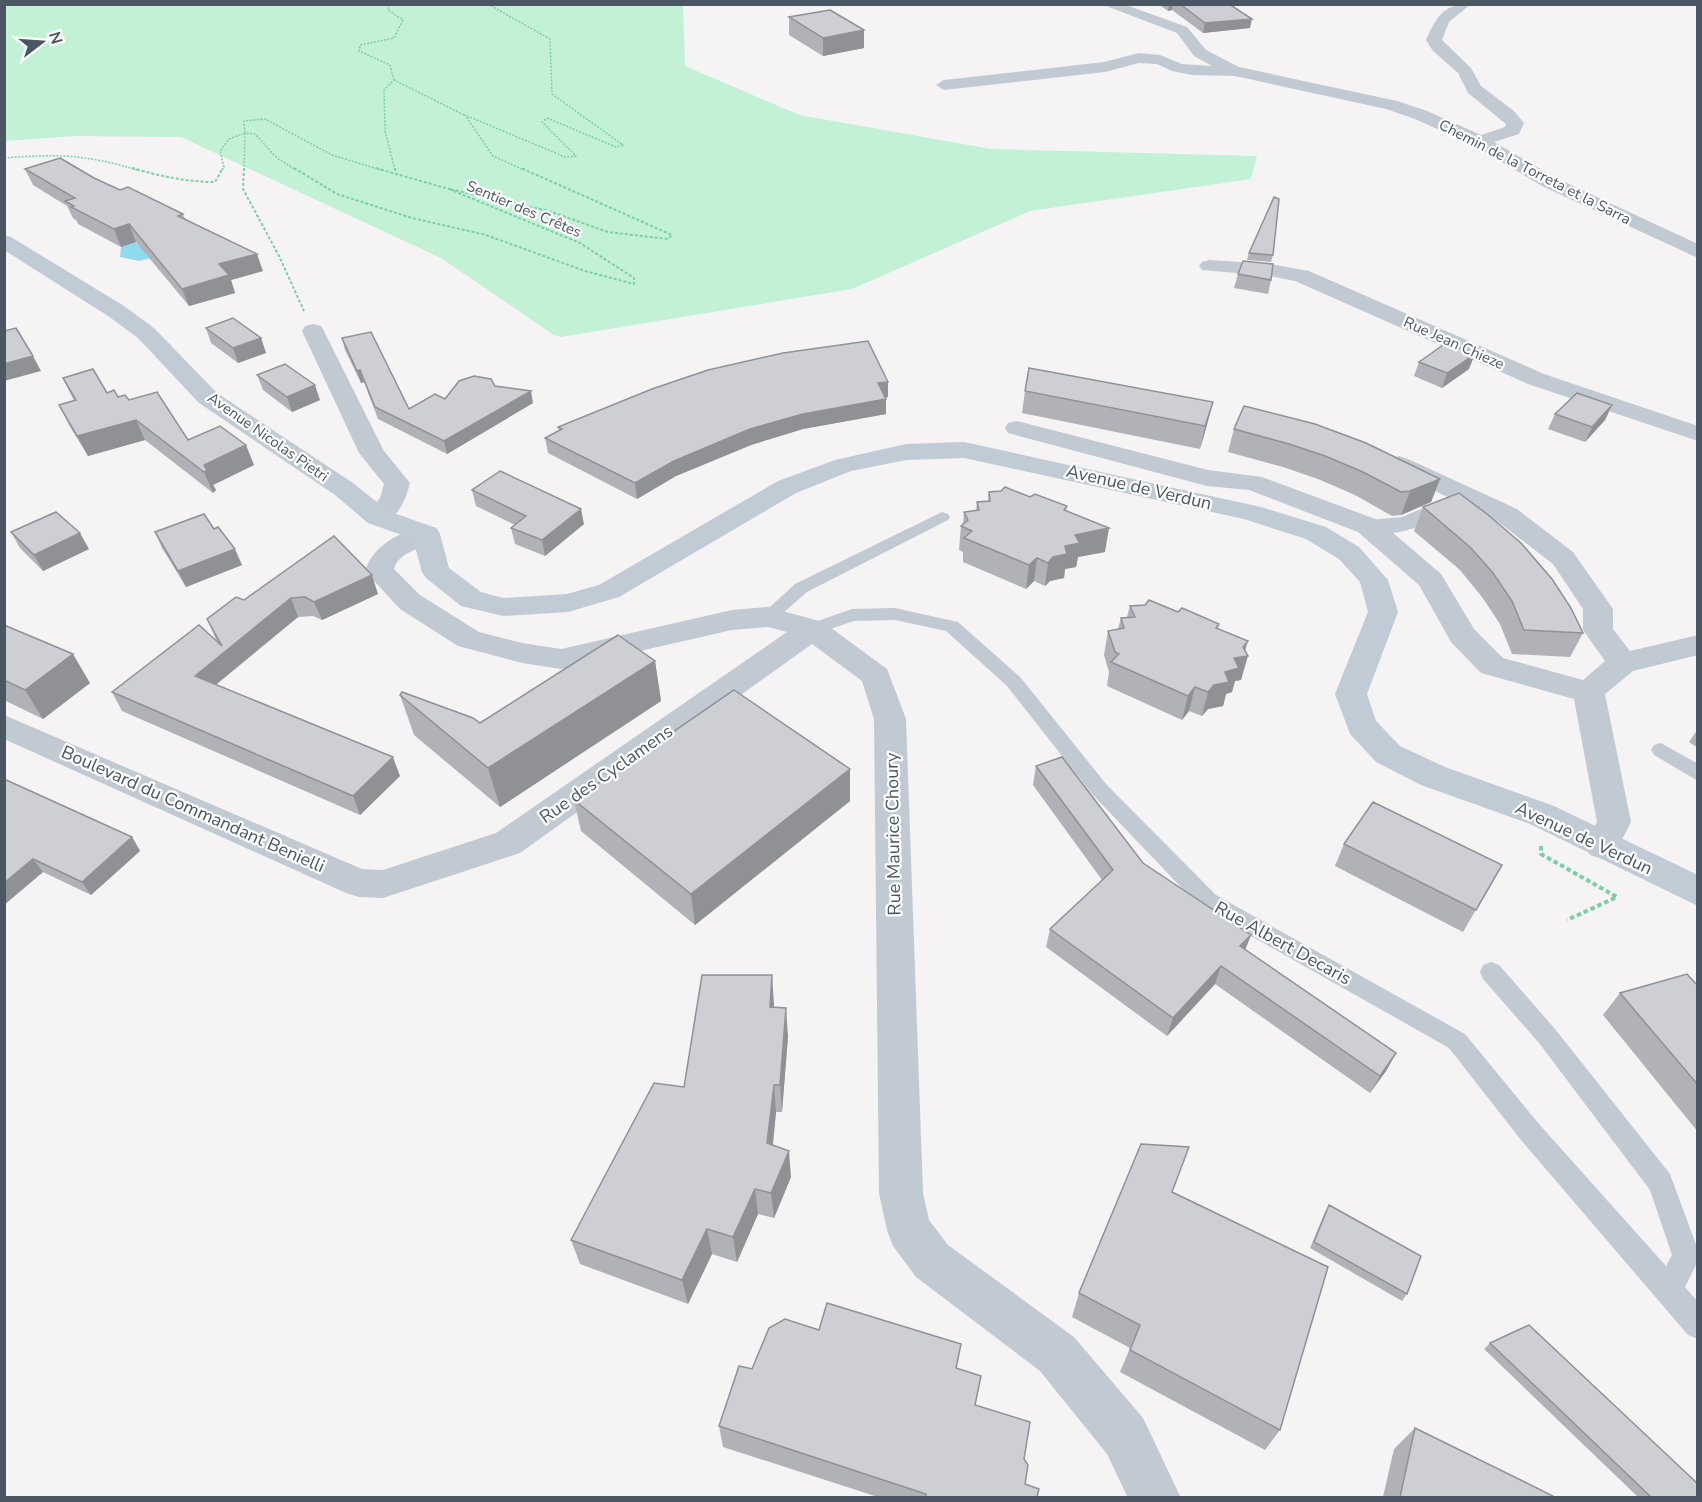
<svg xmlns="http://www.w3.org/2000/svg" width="1702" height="1502" font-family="'Nunito Sans',sans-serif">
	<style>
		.green { fill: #c3f1d5 }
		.water { fill: #90daee }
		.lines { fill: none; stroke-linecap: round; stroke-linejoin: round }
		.path-far2 { stroke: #7ad0a6; stroke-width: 1.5; stroke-dasharray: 2 1.5; stroke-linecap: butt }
		.path-far1 { stroke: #7ad0a6; stroke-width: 2; stroke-dasharray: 3 2; stroke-linecap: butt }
		.path { stroke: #7ad0a6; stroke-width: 4; stroke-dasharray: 4.5 3; stroke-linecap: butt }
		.service { fill: #c1cad2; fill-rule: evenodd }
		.pedestrian { fill: #c1cad2; fill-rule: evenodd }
		.minor { fill: #c1cad2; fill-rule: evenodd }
		.secondary { fill: #c1cbd6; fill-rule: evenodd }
		.wall { fill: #b0b2b7 }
		.shaded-wall { fill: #909195 }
		.building { fill: #cdcfd5; stroke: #909195; stroke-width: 1.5 }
		.labels { text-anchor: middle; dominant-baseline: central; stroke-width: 4.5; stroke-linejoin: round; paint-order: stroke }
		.far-street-label { font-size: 15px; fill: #4a5661; stroke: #fff }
		.street-label { font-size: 18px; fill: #4a5661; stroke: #fff }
	</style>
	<rect width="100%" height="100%" fill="#f5f3f3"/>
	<path class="green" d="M727,4L683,6L685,66L799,115L991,149L1257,156L1251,179L1030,211L852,289L561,337L554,335L441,258L181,137L75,136L5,141V5Z"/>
	<path class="water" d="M134,242L160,256L139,261L120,257L121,247Z"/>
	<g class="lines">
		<path class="path-far2" d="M390,4L388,10L403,20L394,38L360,45L359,51L390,65L394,80
			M488,4L550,39L552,94L623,145L616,147L547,118L542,122L576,156L565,157L465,115L493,156L524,170
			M4,158C58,154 84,154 137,170
			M222,170L224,167L220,151L229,139L245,133L244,121L265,119L332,155L381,170
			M244,170L245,133L255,134L277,158L296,170
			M395,170L385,131L384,90L394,80L464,115"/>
		<path class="path-far1" d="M132,168C160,176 186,182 215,182L223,168
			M244,168L243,189L279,256L304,311
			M294,168L337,194L412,218L486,235L585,271L634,284V278L580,243L449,189L549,211L608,232L668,239L672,235L521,168
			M376,168L396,174
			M395,168L396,174L449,189"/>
		<path class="path" d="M1541,846V854L1617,897L1567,920"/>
		<path class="service" d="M942,512L948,514L950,517L948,520L807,592L774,621H762L759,617L795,584Z
			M895,608L958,622L1021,678L1106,784L1216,895L1465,1034L1539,1124L1666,1266L1672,1255L1650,1190L1539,1043L1483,979L1480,972L1483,965L1491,962L1499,965L1555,1029L1670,1174L1698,1250V1261L1685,1287L1698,1302V1339L1688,1335L1521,1140L1449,1048L1200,907L1092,794L1007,686L946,631L895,620L854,621L812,635L806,633L803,629L806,625L852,609Z
			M1661,743L1698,764V781L1654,755L1651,750L1654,745Z"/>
		<path class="pedestrian" d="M1455,495L1464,497L1467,502L1464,507C1431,522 1397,541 1359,531L1356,526L1359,521L1402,517Z"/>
		<path class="minor" d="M1101,4H1123L1187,27L1206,50L1239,67L1397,101L1427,111L1481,135L1505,127L1506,124L1468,93L1458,73L1433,51L1426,40C1437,16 1443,4 1471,4L1449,22L1442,40L1471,68L1481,86L1514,111L1524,123L1519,134L1494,142L1556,178L1698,244V258L1542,186L1473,145L1415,119L1386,109L1235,76L1192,75L1172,71L1157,64L1139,63L1105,72L944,90L936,85L944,80L1104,62L1139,53L1160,55L1182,64L1212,66L1194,56L1177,33Z
			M1209,260L1270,264L1309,271L1544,374L1698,426V441L1528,384L1295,281L1270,276L1202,270L1199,266L1202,262Z
			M313,324L321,326L324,331L384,451L410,483C405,504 393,529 368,523L364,517L380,498L384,484L359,453L302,331L305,326Z
			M1017,421L1208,470L1262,477L1378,520L1441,574L1474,629L1503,658L1583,680L1605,661L1583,630V609L1553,564L1497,521L1390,469L1386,464L1390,459L1399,456L1408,459L1517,509L1573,552L1613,609V629L1630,651L1698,635V655L1633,671L1605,694L1631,822L1614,855L1602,859L1590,855L1584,845L1597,822L1574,699L1481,673L1451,642L1419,585L1358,532L1249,490L1207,486L1008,433L1005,428L1008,423Z
			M426,526L436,528L440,534C429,550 400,548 394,569L420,595L479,632L522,643L561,649L732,610L768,607L823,622L887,669L906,719L923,1193L929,1220L948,1245L1074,1337L1143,1418L1181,1498H1128L1107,1454L1040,1371L916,1277L893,1246L887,1230L879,1193L874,719L862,681L812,644L520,853L383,898L359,897L346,893L4,739V715L362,869L383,870L496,833L787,632L768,627L732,630L561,669L522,663L458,646L400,609L365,571C374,544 400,532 426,526Z"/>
		<path class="secondary" d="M4,235L11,237L124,306L154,328L217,393L353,483L388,511L436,528L440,534L449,568L481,592L503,598L567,594L599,585L778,481L835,460L906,444L964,442L1261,507L1326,527L1359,547L1388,580L1398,612L1367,694L1376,721L1400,746L1445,767L1554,806L1698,875V906L1530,824L1421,785L1376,762L1350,734L1335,694L1368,612L1360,582L1339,559L1306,539L1244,519L964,458L906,460L851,471L796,493L619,597L568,612L503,616L461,606L426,578L422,572L413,539L368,523L335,495L199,403L138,338L108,316L4,250Z"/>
	</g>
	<path class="wall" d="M1158,4H1229L1250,28L1203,33L1172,10L1168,11Z
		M789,17L864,48L823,56L789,35Z
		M25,169L94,178L120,190L183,214L185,219L263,271L231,280L235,293L189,306L136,242L121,247L78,224L77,221L73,218L67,206L33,185Z
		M1249,253L1273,255L1271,262L1247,260Z
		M1238,274L1271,280L1268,294L1234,288Z
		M206,328L261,338L266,353L238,363L211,343Z
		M342,338L409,409L495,386L533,403L447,454L378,419L364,382L361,383L345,350Z
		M1419,362L1469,369L1442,388L1414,376Z
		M257,375L320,400L292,412L263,390Z
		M63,378L129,400L188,440L254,465L213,485L216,490L213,493L145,440L88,456L69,425L59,405L74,401Z
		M1025,391L1207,425L1200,449L1022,413Z
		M885,397L886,414L803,429L751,445L676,476L637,499L548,453L545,438L559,431L558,427L888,397Z
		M1612,405L1605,420L1585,442L1548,429L1555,414Z
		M1234,429L1440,479L1431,502L1401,515L1392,516L1355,495L1318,479L1283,467L1228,452Z
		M472,490L584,524L545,556L515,544L511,528L515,525L476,506Z
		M989,492L1030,497L1067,506L1066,511L1105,552L1078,557L1076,567L1065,569L1064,578L1050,581L1045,586L1034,581L1026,589L963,562V552L959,550L961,526L963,525L964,512L976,511L977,502L988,501Z
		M1423,507L1583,633L1570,657L1512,654L1500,624L1482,597L1460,570L1414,531Z
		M11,532L89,549L43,571L20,548Z
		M155,532L242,565L186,587L162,548Z
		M378,594L322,620L313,616L298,617L216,685L400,776L360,815L122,711L112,692L217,642L207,619L244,600Z
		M1130,606L1178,612L1219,624L1218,629L1245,651L1241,680L1235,681L1232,692L1226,694L1223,706L1208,709L1202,716L1189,711L1182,720L1107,686L1109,672L1104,655L1108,631L1118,629L1121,618L1127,617Z
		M4,625L90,683L43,719L4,700Z
		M655,661L661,701L500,807L414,735L400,695L480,723Z
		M1698,729V748L1689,742Z
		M1036,766L1143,863L1251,935L1245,949L1396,1053L1386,1071L1370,1093L1215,984L1167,1036L1046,947L1050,929L1102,880L1033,785Z
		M850,769V801L695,925L581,831L574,800Z
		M4,779L132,837L140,851L91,895L43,872L4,905Z
		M1344,844L1502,865L1463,932L1335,866Z
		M1698,986V1132L1603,1015L1620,993Z
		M774,1004V1007L788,1036L782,1112H776L773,1145L791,1177L774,1218L758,1214L737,1262L712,1254L688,1304L580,1264L571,1240L684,1087Z
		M1172,1192L1280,1430L1265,1450L1120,1372L1130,1348L1072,1317L1079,1293Z
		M1329,1205L1407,1294L1402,1301L1310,1248L1325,1212Z
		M819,1330L957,1368L975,1405L1024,1459L1025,1484L1037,1497H878L723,1447L719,1426L752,1369Z
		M1490,1343L1698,1497H1638L1484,1349Z
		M1415,1428L1554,1497H1383L1394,1449Z"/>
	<path class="shaded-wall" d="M1169,4H1173L1172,10L1168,11Z
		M1252,19L1250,28L1203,33L1205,23Z
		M864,30V48L823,56V38Z
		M129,224L136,242L121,247L114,229Z
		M257,254L263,271L231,280L235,293L189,306L182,289L219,264Z
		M261,338L266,353L238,363L233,348Z
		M1475,354L1469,369L1442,388L1447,373Z
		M33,356L41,371L4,381V364Z
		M360,370L364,382L361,383L357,371Z
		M888,382V397L878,398V383Z
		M315,385L320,400L292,412L287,397Z
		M531,391L533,403L447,454L444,441Z
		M886,399V414L803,429L751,445L676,476L637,499L635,483L674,461L750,429L803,414Z
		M1213,402L1207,425L1200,449L1205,426Z
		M1612,405L1605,420L1585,442L1592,427Z
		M136,420L145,440L88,456L77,436Z
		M246,445L254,465L213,485L216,490L213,493L204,472V465Z
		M1440,479L1431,502L1401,515L1410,491Z
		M581,509L584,524L545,556L542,540Z
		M1109,528L1105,552L1078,557L1076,567L1065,569L1064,578L1050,581L1045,586L1048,563L1075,535Z
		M80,533L89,549L43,571L34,555Z
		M235,549L242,565L186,587L178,571Z
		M1037,558L1034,581L1026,589L1029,565Z
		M372,575L378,594L322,620L314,602Z
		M291,598L298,617L204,694L195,676Z
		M1248,641L1243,657L1248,656L1241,680L1235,681L1232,692L1226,694L1223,706L1208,709L1202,716L1208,692Z
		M73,654L90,683L43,719L25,690Z
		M655,661L661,701L500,807L488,768Z
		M1195,687L1189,711L1182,720L1188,696Z
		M393,757L400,776L360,815L353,796Z
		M850,769V801L695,925L691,894Z
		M132,837L140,851L91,895L82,882Z
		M33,859L43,872L4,905V883Z
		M1251,935L1244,953L1240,946Z
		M1221,966L1215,984L1167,1036L1173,1018Z
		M772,975L774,1004L772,1035L770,1007Z
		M786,1008L788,1036L782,1112L780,1085Z
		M1396,1053L1386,1071L1370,1093L1380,1076Z
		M774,1085L776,1112L770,1170L767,1143Z
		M789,1151L791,1177L774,1218L771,1193Z
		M755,1189L758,1214L737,1262L733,1237Z
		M707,1229L712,1254L688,1304L682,1280Z"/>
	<path class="building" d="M1180,4H1229L1252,19L1205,23Z
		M830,10L864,30L823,38L789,17Z
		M60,158L94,178L120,190L128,187L183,214L178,216L257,254L219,264L229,275L182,289L129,224L114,229L71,207L74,206L65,201L75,198L25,169Z
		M1274,197L1279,199L1273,255L1249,253Z
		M1243,261L1273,264L1271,280L1238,274Z
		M233,318L261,338L233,348L206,328Z
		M16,328L33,356L4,364V331Z
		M371,332L409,409L435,394L445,399L459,381L474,376L491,379L495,386L531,391L444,441L375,407L360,370L357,371L342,338Z
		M868,341L888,382L878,383L886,399L803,414L750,429L674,461L635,483L545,438L562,429L558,427L652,389L708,370L783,353Z
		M1446,343L1475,354L1447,373L1419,362Z
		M285,364L315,385L287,397L257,375Z
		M1029,368L1213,402L1205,426L1025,391Z
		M93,369L107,393L114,390L118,397L125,395L129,400L157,392L188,440L220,426L246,445L204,465L207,470L204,472L136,420L77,436L59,405L76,400L63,378Z
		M1577,393L1612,405L1592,427L1555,414Z
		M1244,406L1315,424L1366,443L1440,479L1410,491L1401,492L1363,472L1325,456L1289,444L1234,429Z
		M500,471L581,509L542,540L511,528L526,516L472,490Z
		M1005,487L1030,497L1035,494L1067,506L1064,510L1109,528L1075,535L1080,543L1065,546L1067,554L1053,557L1048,563L1037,558L1029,565L964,538L972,531L961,526L968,520L964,512L979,510L977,502L990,501L989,492L1001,491Z
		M1459,493L1487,514L1521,543L1552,579L1571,608L1583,633L1524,630L1512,601L1493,573L1470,547L1423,507Z
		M56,512L80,533L34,555L11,532Z
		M204,514L214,529L218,527L235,549L178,571L155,532Z
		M334,536L372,575L314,602L305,597L291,598L195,676L393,757L353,796L112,692L199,625L222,646L207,619L236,597L244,600Z
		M1149,600L1178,612L1182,608L1219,624L1216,628L1248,641L1243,647L1248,656L1234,658L1239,668L1225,672L1229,682L1214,685L1208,692L1195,687L1188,696L1111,662L1119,654L1115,652L1108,631L1124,628L1121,618L1135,617L1130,606L1145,605Z
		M4,625L73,654L25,690L4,680Z
		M618,635L655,661L488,768L400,695L402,692L473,718L480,723Z
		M734,690L850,769L691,894L574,800Z
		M1062,757L1143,863L1251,935L1240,946L1396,1053L1380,1076L1221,966L1173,1018L1050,929L1113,870L1036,766Z
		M4,779L132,837L82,882L33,859L4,883Z
		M1373,802L1502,865L1476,910L1344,844Z
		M1687,974L1698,986V1085L1620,993Z
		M702,975H772L770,1007L786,1008L780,1085H774L767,1143L789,1151L771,1193L755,1189L733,1237L707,1229L682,1280L571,1240L654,1083L684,1087Z
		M1141,1144L1189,1147L1172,1192L1328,1267L1280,1430L1130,1350L1140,1325L1079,1293Z
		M1329,1205L1421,1256L1407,1294L1314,1242Z
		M827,1303L961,1344L956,1368L981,1376L975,1405L1030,1422L1024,1459L1028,1465L1025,1484L1039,1489L1037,1497H926V1494L719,1426L739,1366L752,1369L769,1328L785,1319L819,1330Z
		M1529,1325L1698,1484V1497H1651L1490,1343Z
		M1415,1428L1553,1496L1554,1497H1400Z"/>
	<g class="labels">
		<g class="far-street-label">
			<text transform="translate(1535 172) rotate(27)">Chemin de la Torreta et la Sarra</text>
			<text transform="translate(524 209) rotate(23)">Sentier des Crêtes</text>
			<text transform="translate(1454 343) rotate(24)">Rue Jean Chieze</text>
			<text transform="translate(268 437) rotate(35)">Avenue Nicolas Pietri</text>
		</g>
		<g class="street-label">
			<text transform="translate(1139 487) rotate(13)">Avenue de Verdun</text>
			<text transform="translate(606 774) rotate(-35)">Rue des Cyclamens</text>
			<text transform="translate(193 809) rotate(24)">Boulevard du Commandant Benielli</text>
			<text transform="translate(893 834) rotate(-91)">Rue Maurice Choury</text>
			<text transform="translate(1584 838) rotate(25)">Avenue de Verdun</text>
			<text transform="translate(1283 943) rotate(29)">Rue Albert Decaris</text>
		</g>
	</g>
	<rect width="1702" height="1502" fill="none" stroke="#4a5661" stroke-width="12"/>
	<g transform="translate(42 42) rotate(73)" stroke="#ffffff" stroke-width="4.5" paint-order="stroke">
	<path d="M0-4.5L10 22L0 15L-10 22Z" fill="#4a5661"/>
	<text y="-9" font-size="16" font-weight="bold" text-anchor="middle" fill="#4a5661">N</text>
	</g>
</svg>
